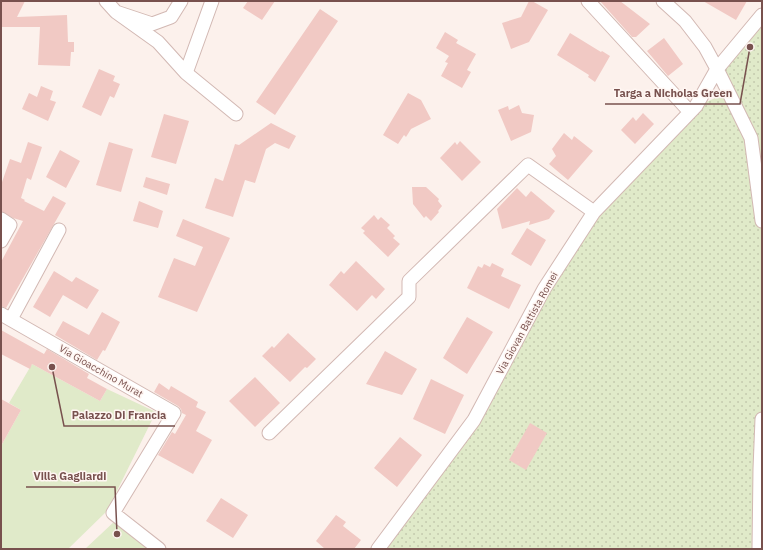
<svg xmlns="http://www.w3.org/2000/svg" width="763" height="550" font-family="'IBM Plex Sans',sans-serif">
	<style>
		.grass { fill: url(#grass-dots) }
		.green { fill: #e0eac9 }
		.building { fill: #f1c9c4 }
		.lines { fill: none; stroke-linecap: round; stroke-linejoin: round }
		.minor-casing { stroke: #d2b8b3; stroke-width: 15 }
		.minor { stroke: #fff; stroke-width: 13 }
		.labels { text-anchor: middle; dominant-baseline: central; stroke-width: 3; stroke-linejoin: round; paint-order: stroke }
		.street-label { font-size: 10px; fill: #78514e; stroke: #fff6f2 }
		.leader { fill: none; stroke: #78514e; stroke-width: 1.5 }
		.callout-dot { fill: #78514e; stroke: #fff6f2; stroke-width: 1.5 }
		.callout-label { font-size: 11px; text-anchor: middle; font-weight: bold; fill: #78514e; stroke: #fff6f2; stroke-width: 3; stroke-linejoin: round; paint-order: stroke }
	</style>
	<defs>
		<pattern id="grass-dots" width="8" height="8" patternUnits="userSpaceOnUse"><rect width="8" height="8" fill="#e0eac9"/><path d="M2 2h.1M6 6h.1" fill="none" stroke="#c4caae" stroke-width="1.8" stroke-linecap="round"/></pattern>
	</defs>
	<rect width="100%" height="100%" fill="#fcf1ec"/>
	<path class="grass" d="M762,15V549H378L474,420L594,212L696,106L728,93L717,69Z"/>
	<path class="green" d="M32,364L100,401L107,389L156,412L107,511L68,549H1V446L21,410L9,403Z
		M116,520L152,549H85Z"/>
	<path class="building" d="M1,1H25L17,17L67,15L68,42H74V52H71L70,66L38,65L40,27H1Z
		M248,1H275L262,20L243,8Z
		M529,1H532L548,10L529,42L511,49L502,23L521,17Z
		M600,1H620L650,24L636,37H632Z
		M703,1H747L736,20Z
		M320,9L338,21L275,115L256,102Z
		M445,32L458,40L456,43L476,54L467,70L471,72L462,88L441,76L448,63L445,62L449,56L436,48Z
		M570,33L601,52L602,51L610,56L595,82L588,77L589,75L557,55Z
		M664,38L683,64L668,76L647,51Z
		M99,69L115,76L113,81L120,84L114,98L110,96L101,116L82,107Z
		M41,86L53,91L50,100L56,102L48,121L22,109L29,93L37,97Z
		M408,93L421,100L431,119L411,129L406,137L404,135L398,144L383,135Z
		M519,105L522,113L534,115L531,132L511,141L498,110L508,106L509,110Z
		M643,113L654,124L635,144L621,130L633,117L636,121Z
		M164,114L189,121L176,164L151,157Z
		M271,123L296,136L289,149L275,143L266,149L255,183L245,180L233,217L205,208L215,178L223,181L235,144L239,145Z
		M564,133L572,140L574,136L593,151L568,180L549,164L556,156L552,149Z
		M460,141L481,162L462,181L440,158L455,142L457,145Z
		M28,142L42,147L31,180L27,178L21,198L25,200L24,201L44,211L53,196L66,203L6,308L1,306V262L23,221L13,218L1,211V185L10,159L21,163Z
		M109,142L133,149L121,192L96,185Z
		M60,150L80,161L66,188L46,177Z
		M146,177L170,184L167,195L143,187Z
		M412,187H426L439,199L438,201L442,206L438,211L439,212L431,221L426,216L424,218L413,204Z
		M517,188L526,197L531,191L555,211L549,219L529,225L530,221L502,229L497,209Z
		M139,201L163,211L158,228L133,221Z
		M374,215L378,220L381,217L390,225L387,228L395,236L393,238L400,244L388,257L363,233L365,231L361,228Z
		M183,219L230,238L197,312L158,297L174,258L195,266L203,247L176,236Z
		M527,228L546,240L531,266L511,254Z
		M356,261L385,289L376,299L372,295L357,311L329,285L341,271L344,274Z
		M492,263L504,269L501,276L521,285L509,309L467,288L478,266L482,268L484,264L490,267Z
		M54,271L72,282L76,277L99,290L87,309L63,295L50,317L33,307Z
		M102,312L120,322L105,351L103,350L97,360L55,335L63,321L89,335Z
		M467,317L493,332L467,374L443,358Z
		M1,330L44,354L47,349L89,374L87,378L107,389L100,401L32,364L30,369L1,354Z
		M288,333L316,359L307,368L305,367L290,382L262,356L272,346L274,348Z
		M385,351L417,369L402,395L366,384Z
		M255,377L280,403L255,427L229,401Z
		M431,379L464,395L445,434L413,419Z
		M159,383L169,390L171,386L198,402L196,407L206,412L196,431L212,440L193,474L158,455L172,432L175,434L186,415L182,413L181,409L178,406L154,392Z
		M1,399L21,410L1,446Z
		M530,423L547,433L526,470L509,460Z
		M400,437L422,455L397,487L374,468Z
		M221,498L248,515L233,538L206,521Z
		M336,515L346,522L343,526L361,540L354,549H325L316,541Z"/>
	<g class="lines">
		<g class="minor-casing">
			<path id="minor" d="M106,1L116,12L152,24L171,17L181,1
				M212,1L186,73L236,114
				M588,1L690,112
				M663,1L685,21L705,47L717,69L751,138L762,221
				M116,12L158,42L186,73
				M1,219L10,225L1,241
				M1,314L174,413L113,513L159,549
				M11,319L59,230
				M269,433L409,297V281L528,165L594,212
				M378,549L474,420L544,289L594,212L696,106L717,69L762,15
				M759,549L760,469L762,419"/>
		</g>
		<use href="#minor" class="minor"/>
	</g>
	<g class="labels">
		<g class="street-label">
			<text transform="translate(527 323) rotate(-61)">Via Giovan Battista Romei</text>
			<text transform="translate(101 371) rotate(30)">Via Gioacchino Murat</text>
		</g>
	</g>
	<path class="leader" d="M750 47L740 104H605M52 367L64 426H175M117 534L115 487H26"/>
	<g class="callout-dot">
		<circle cx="750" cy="47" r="4"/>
		<circle cx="52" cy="367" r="4"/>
		<circle cx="117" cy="534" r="4"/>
	</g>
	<g class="callout-label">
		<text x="673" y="97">Targa a Nicholas Green</text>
		<text x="119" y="419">Palazzo Di Francia</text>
		<text x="70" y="480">Villa Gagliardi</text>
	</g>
	<rect width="763" height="550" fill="none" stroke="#78514e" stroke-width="4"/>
</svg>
